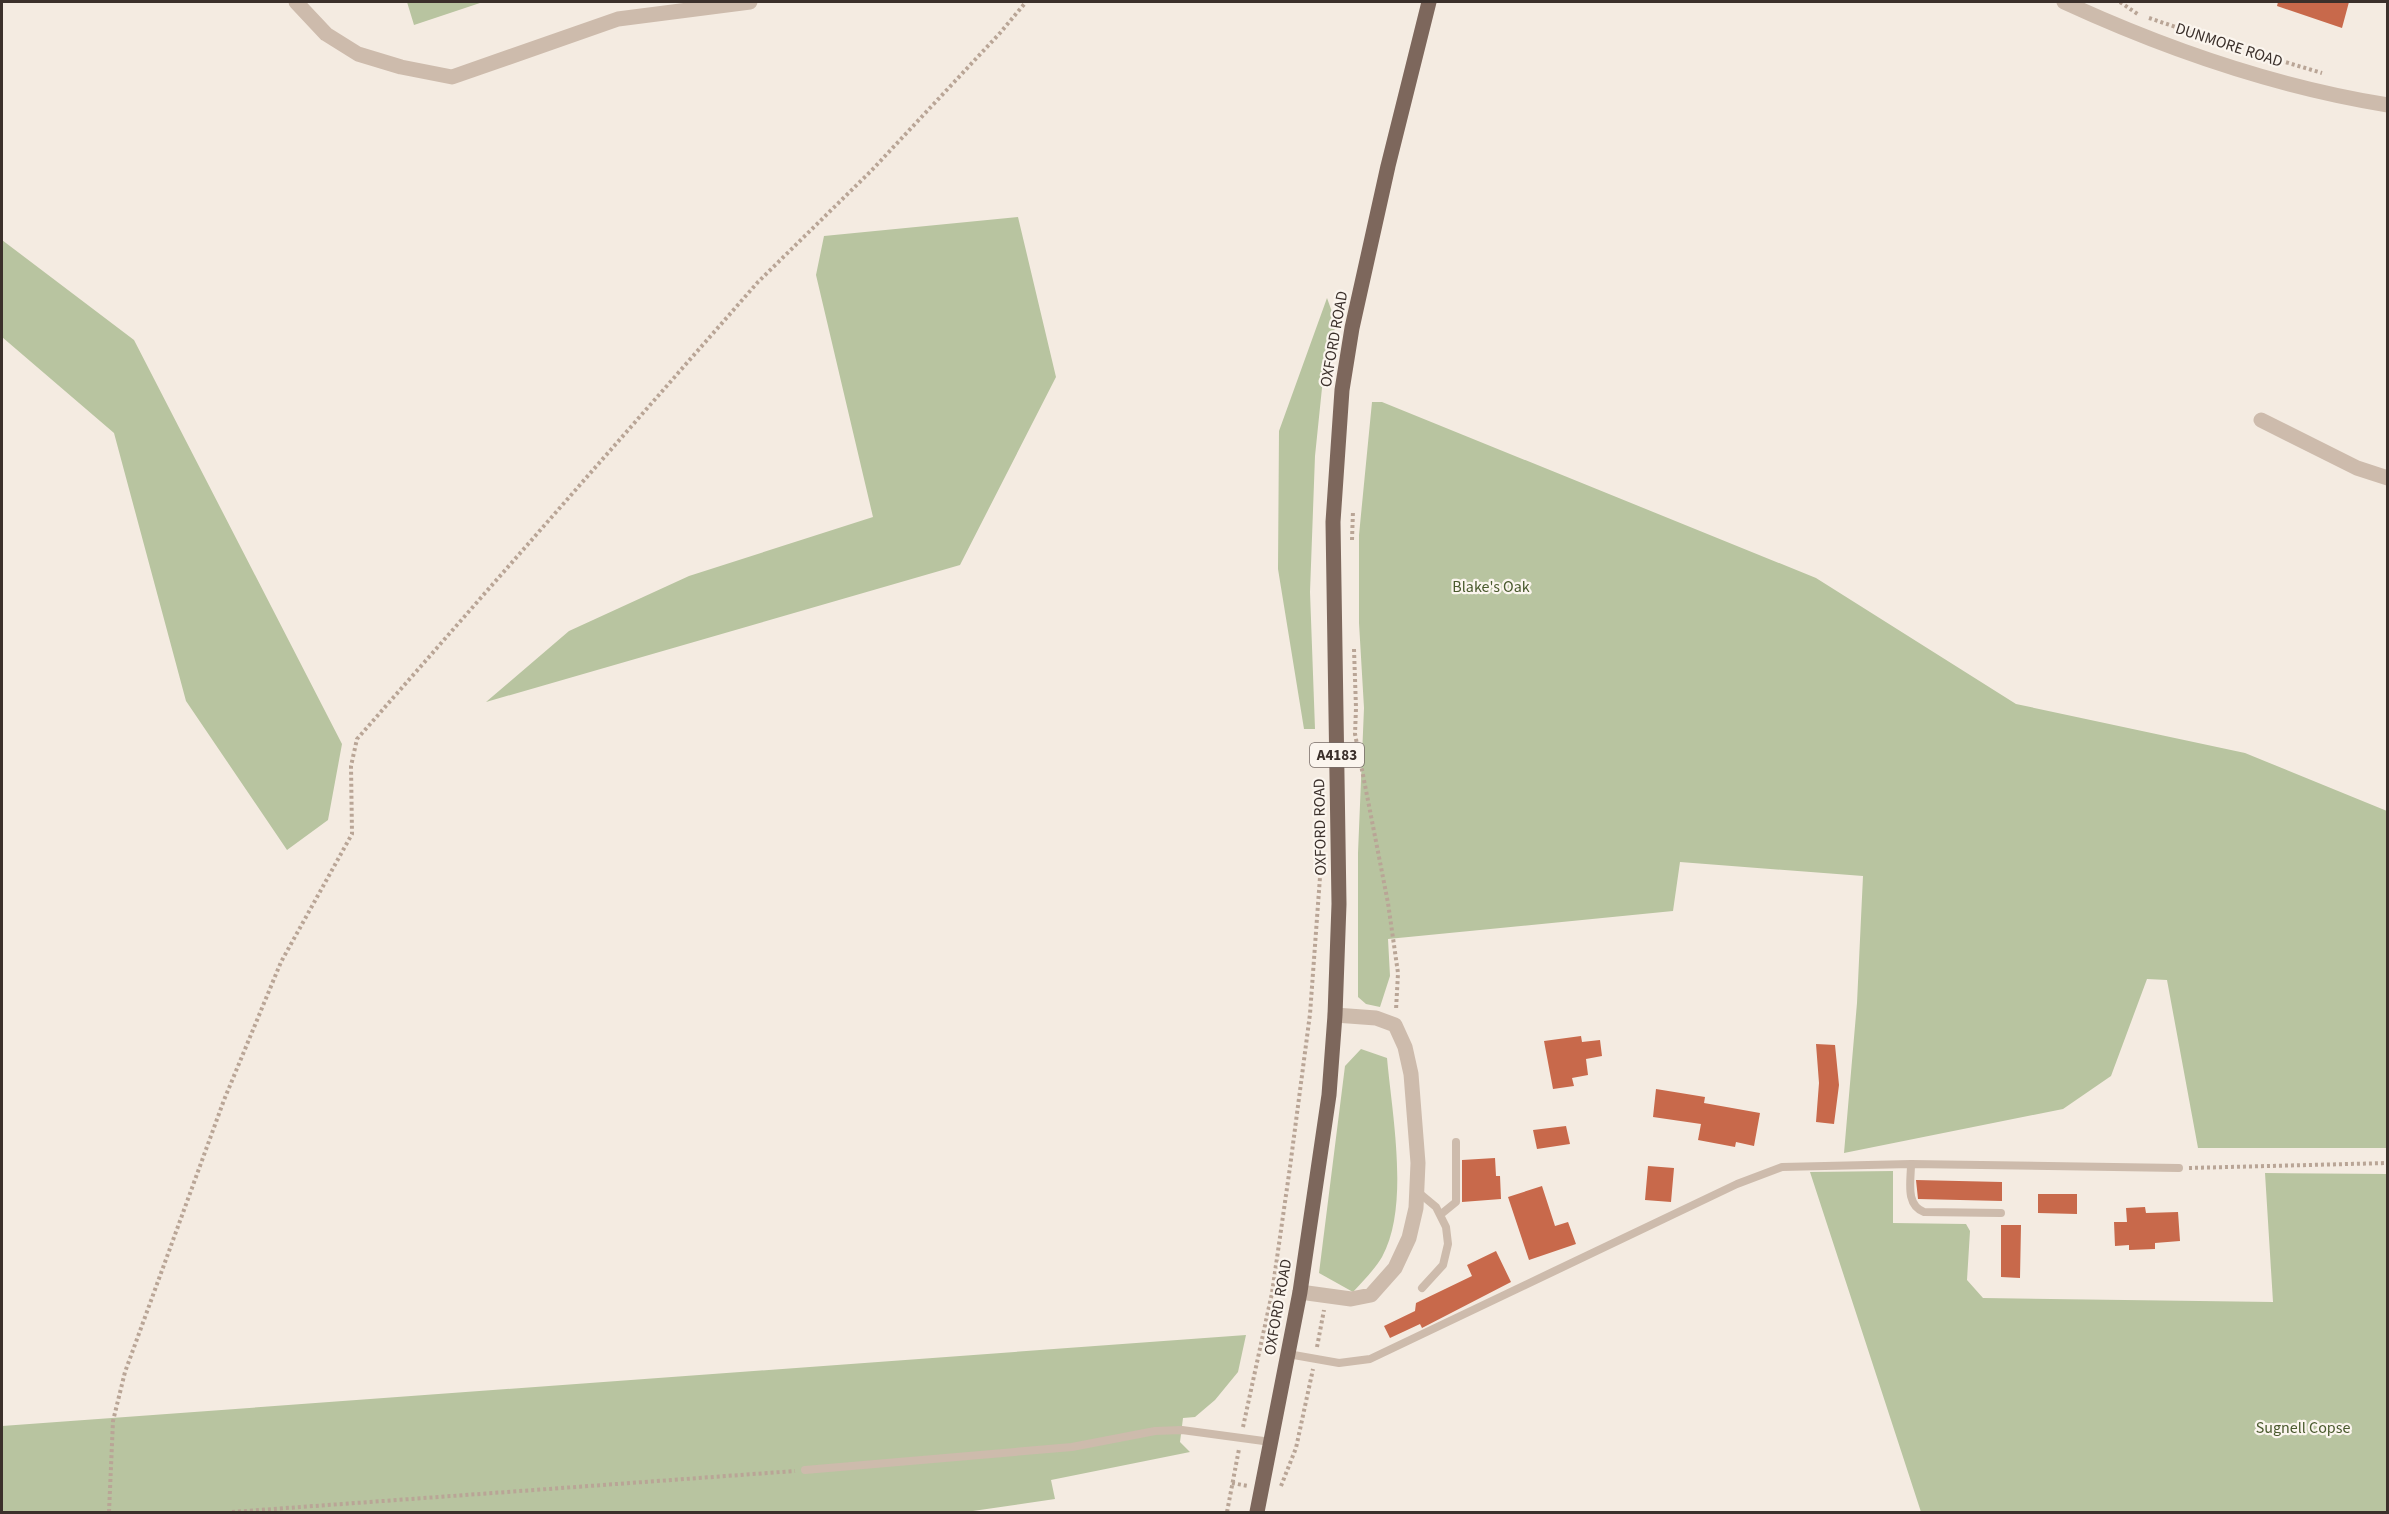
<svg xmlns="http://www.w3.org/2000/svg" width="2389" height="1514" font-family="'Source Sans 3',sans-serif">
	<style>
		.green { fill: #b8c4a0 }
		.building { fill: #c8694b }
		.lines { fill: none; stroke-linecap: round; stroke-linejoin: round }
		.path { stroke: #b9a596; stroke-width: 4; stroke-dasharray: 3 3; stroke-linecap: butt }
		.service { stroke: #cdbbac; stroke-width: 8 }
		.minor { stroke: #cdbbac; stroke-width: 15 }
		.tertiary { stroke: #cdbbac; stroke-width: 15 }
		.primary { stroke: #7d675c; stroke-width: 15 }
		.labels { text-anchor: middle; dominant-baseline: central; stroke-width: 4.5; stroke-linejoin: round; paint-order: stroke }
		.shield { fill: #fbf5ee; stroke: #756b66; stroke-width: 1.5 }
		.shield-label { font-size: 15px; font-weight: bold; fill: #3b302b }
		.street-label { font-size: 16px; fill: #3b302b; stroke: #fbf5ee }
		.park-label { font-size: 16px; fill: #4a5a2e; stroke: #fbf5ee }
	</style>
	<rect width="100%" height="100%" fill="#f4ebe1"/>
	<path class="green" d="M407,2H483L414,25Z
		M1018,217L1056,377L960,565L486,702L569,631L689,576L873,517L816,275L824,236Z
		M2,240L134,340L342,744L328,820L287,850L186,701L114,433L2,337Z
		M1327,298L1336,323L1322,388L1315,456L1310,592L1315,729H1304L1278,569L1279,431Z
		M1372,402H1382L1816,578L2016,704L2245,753L2387,811V1148H2198L2167,980L2147,979L2111,1076L2063,1109L1844,1153L1857,1003L1863,876L1680,862L1673,911L1388,939L1390,976L1380,1007L1366,1004L1358,997V853L1364,708L1359,623V535Z
		M1361,1049L1387,1058C1392,1114 1410,1207 1382,1257C1375,1269 1363,1281 1353,1292L1319,1273L1345,1066Z
		M1893,1171V1223L1966,1224L1970,1231L1967,1280L1983,1298L2273,1302L2265,1173L2387,1174V1512H1921L1810,1172Z
		M1246,1335L1238,1372L1215,1400L1195,1417L1183,1418L1180,1442L1190,1452L1051,1480L1055,1499L966,1512H2V1426Z"/>
	<path class="building" d="M2278,2H2349L2342,28L2277,6Z
		M1581,1036L1582,1042L1600,1040L1602,1056L1586,1059L1588,1075L1572,1078L1574,1086L1553,1089L1544,1041Z
		M1816,1044L1835,1045L1839,1085L1834,1124L1816,1122L1819,1083Z
		M1656,1089L1705,1097L1704,1103L1760,1113L1754,1146L1736,1142L1735,1147L1698,1140L1701,1124L1653,1117Z
		M1566,1126L1570,1144L1537,1149L1533,1130Z
		M1495,1158L1496,1176H1500L1501,1199L1462,1202V1160Z
		M1648,1166L1674,1168L1671,1202L1645,1200Z
		M1916,1180L2002,1182V1201L1918,1199Z
		M1542,1186L1555,1226L1568,1222L1576,1244L1529,1260L1508,1197Z
		M2038,1194H2077V1214L2038,1213Z
		M2145,1207L2146,1213L2178,1212L2180,1241L2155,1243V1249L2129,1250V1245L2115,1246L2114,1222H2127L2126,1208Z
		M2001,1225H2021L2020,1278L2001,1277Z
		M1496,1251L1511,1282L1422,1328L1420,1324L1390,1338L1384,1326L1415,1311L1416,1303L1472,1276L1467,1265Z"/>
	<g class="lines">
		<path class="path" d="M2120,2L2139,15
			M2149,18L2238,48L2322,73
			M1352,540L1353,511
			M1354,649L1356,708L1355,734L1388,903L1398,973L1396,1010
			M2189,1168L2388,1163
			M1317,1347L1324,1310
			M1243,1427L1272,1293L1290,1167L1310,1014L1320,877
			M1232,1483L1248,1486
			M1281,1486L1296,1448L1313,1369
			M109,1512L113,1421L125,1372L224,1100L281,962L352,834L351,766L357,739L758,282L872,170L1000,33L1026,2
			M232,1512L795,1471
			M1227,1512L1239,1449"/>
		<path class="service" d="M1911,1164C1911,1181 1905,1205 1924,1212L2001,1213
			M1418,1192L1436,1207L1446,1227L1448,1244L1443,1265L1422,1288
			M1440,1215L1456,1202V1142
			M1288,1354L1339,1363L1370,1359L1737,1184L1782,1167L1911,1164L2179,1168
			M805,1470L1072,1447L1155,1431L1182,1430L1271,1442"/>
		<path class="minor" d="M296,2L326,34L358,54L401,67L452,77L618,19L750,2
			M2261,420L2357,468L2388,478
			M1300,1292L1351,1299L1371,1295L1395,1268L1409,1238L1416,1208L1418,1163L1411,1074L1405,1047L1395,1025L1376,1018L1335,1015"/>
		<path class="tertiary" d="M2064,2C2166,49 2276,87 2388,105"/>
		<path class="primary" d="M1257,1512L1300,1292L1329,1095L1335,1015L1339,904L1333,522L1342,390L1352,328L1388,166L1429,2"/>
	</g>
	<g class="labels">
		<rect class="shield" x="1310" y="743" width="54" height="24" rx="4.5"/>
		<g class="shield-label">
			<text x="1337" y="755">A4183</text>
		</g>
		<g class="street-label">
			<text transform="translate(2229 45) rotate(18)">DUNMORE ROAD</text>
			<text transform="translate(1334 339) rotate(-80)">OXFORD ROAD</text>
			<text transform="translate(1320 827) rotate(-91)">OXFORD ROAD</text>
			<text transform="translate(1278 1307) rotate(-80)">OXFORD ROAD</text>
		</g>
		<g class="park-label">
			<text x="1491" y="587">Blake's Oak</text>
			<text x="2303" y="1428">Sugnell Copse</text>
		</g>
	</g>
	<rect width="2389" height="1514" fill="none" stroke="#3b302b" stroke-width="6"/>
</svg>
